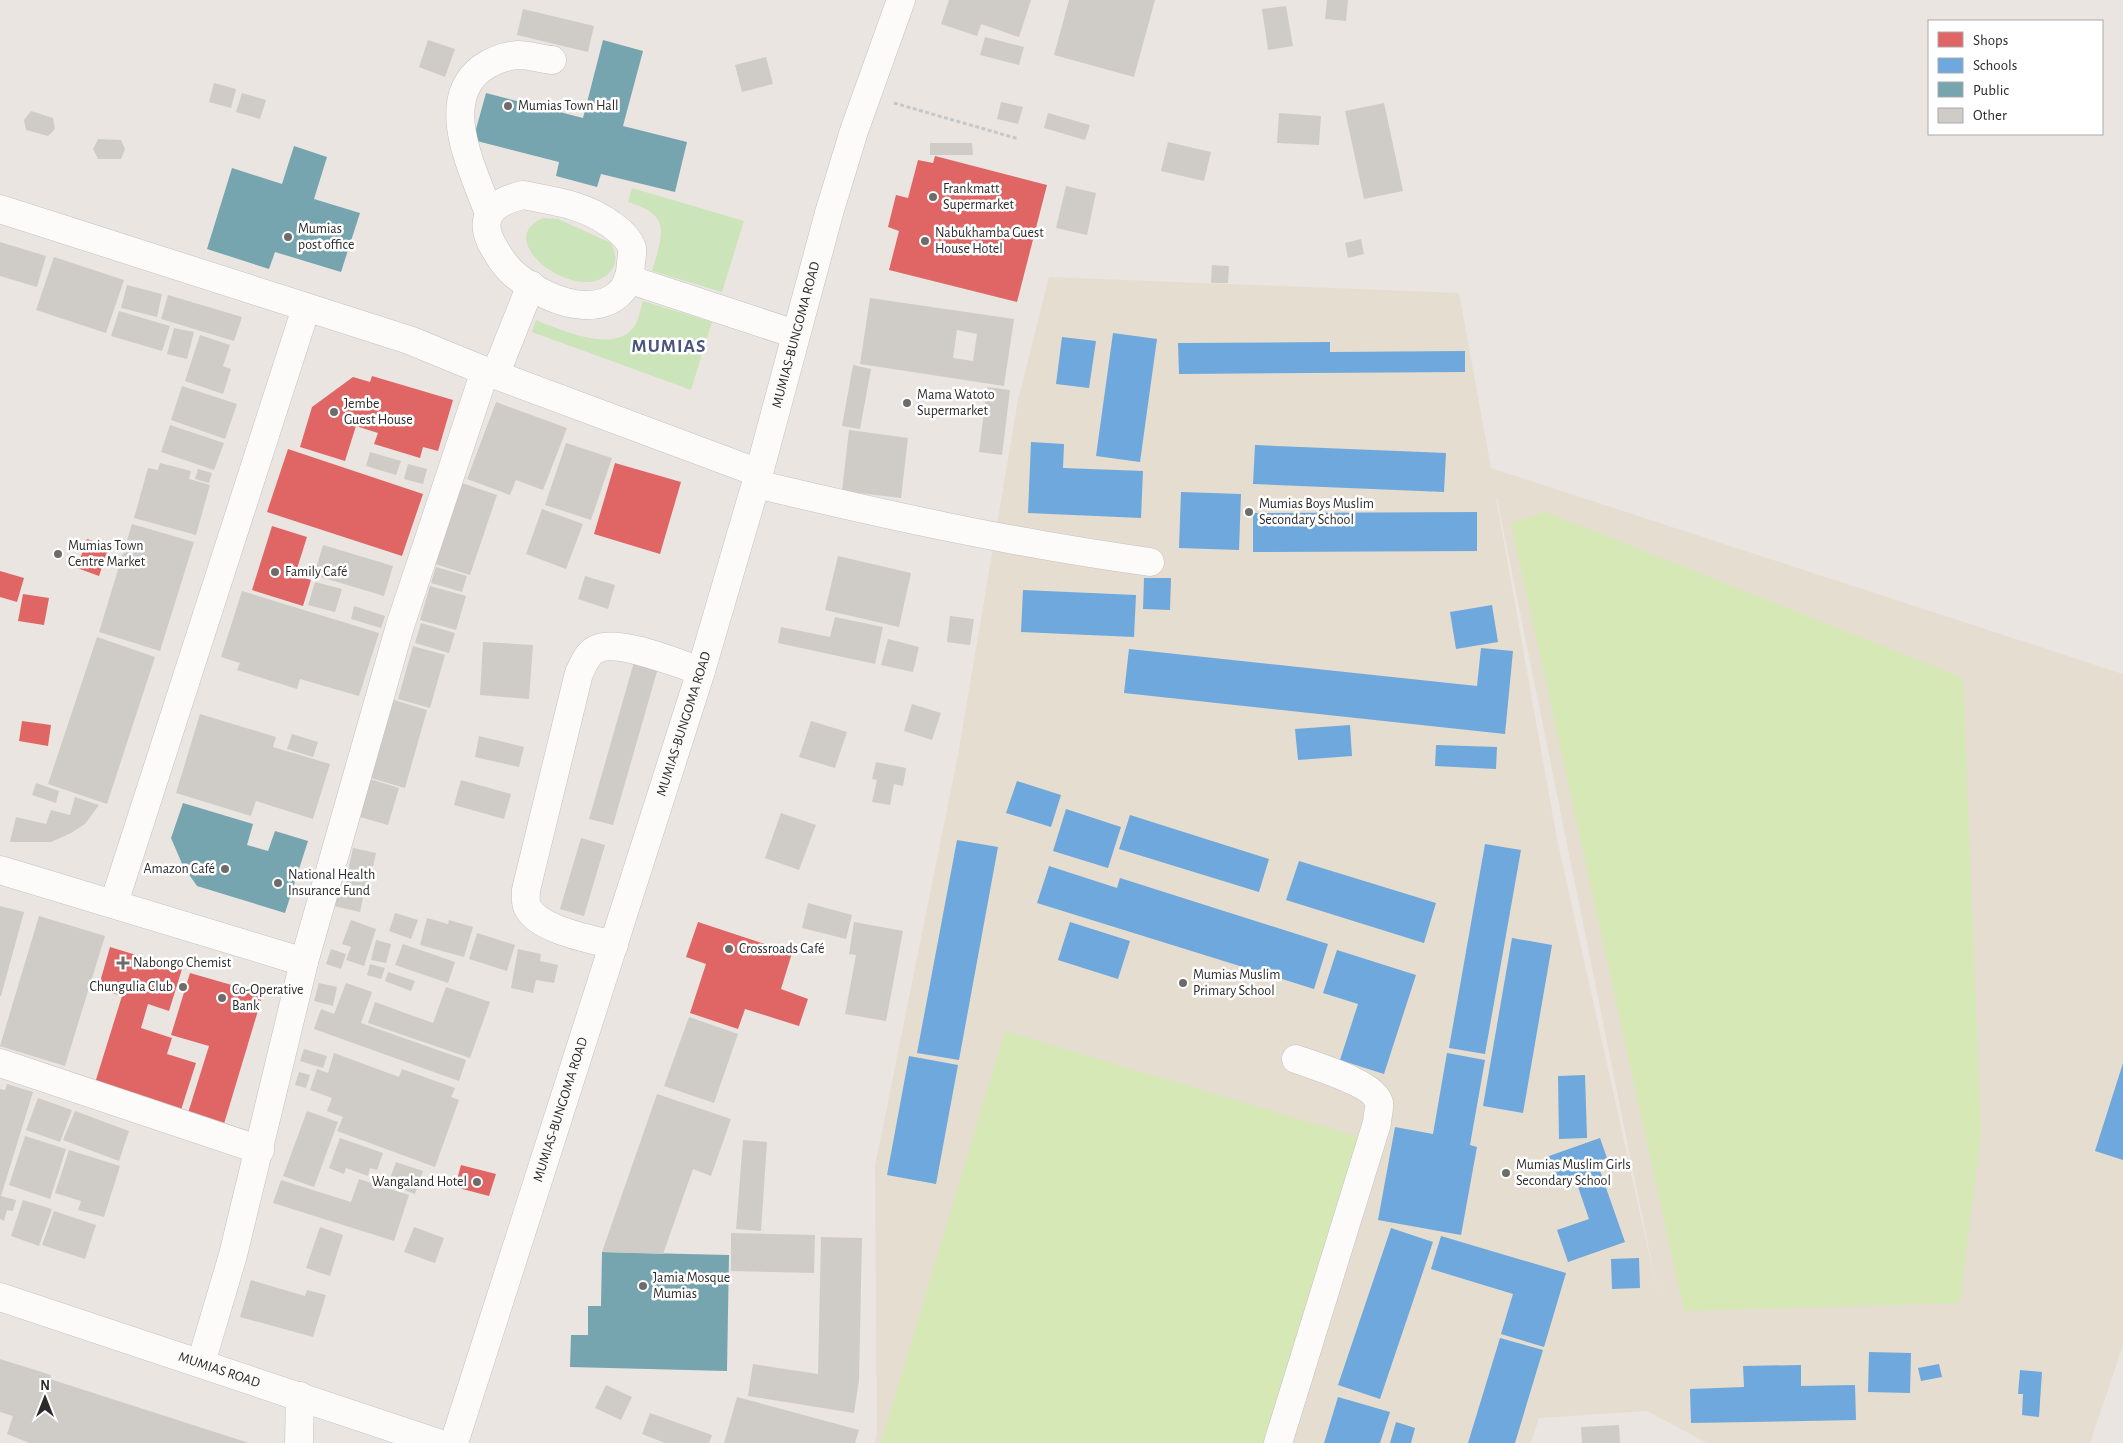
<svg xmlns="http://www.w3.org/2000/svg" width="2123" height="1443" font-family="'Alegreya Sans',sans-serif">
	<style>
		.education { fill: #e5ddcf; fill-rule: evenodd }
		.green { fill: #cce4ba }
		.pitch { fill: #d7e8b7 }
		.shops { fill: #e06666 }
		.schools { fill: #6fa8dc }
		.public { fill: #76a5af }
		.building { fill: #cfcbc7; fill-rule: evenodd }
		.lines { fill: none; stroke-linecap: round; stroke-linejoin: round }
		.minor-casing { stroke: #c3c2c1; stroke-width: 29 }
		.path { stroke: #c8c7c7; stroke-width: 3; stroke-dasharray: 4 2.5; stroke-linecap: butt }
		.minor { stroke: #fcfbfa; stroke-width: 28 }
		.poi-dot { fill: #6e6c6a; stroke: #fff; stroke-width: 2 }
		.labels { text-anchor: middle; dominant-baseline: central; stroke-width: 5; stroke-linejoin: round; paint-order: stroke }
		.poi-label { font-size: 14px; fill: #2b2b2b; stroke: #fff; text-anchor: start }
		.street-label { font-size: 14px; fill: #2b2b2b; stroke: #fff }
		.district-label { font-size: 19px; font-weight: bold; letter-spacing: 1px; fill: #4b557c; stroke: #fff }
	</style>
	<rect width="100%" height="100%" fill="#eae5e0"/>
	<path class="education" d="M1049,277L1459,293L1491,468L2123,674V1345L2090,1443H1707L1647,1411L1539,1418L1531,1443H875L877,1433L875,1166L958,755L1018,400ZM1496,498H1497L1659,1299L1557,839Z"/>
	<path class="green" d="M632,188L744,221L722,292L652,271C663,233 672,215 628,202Z
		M543,218L558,219L611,243C616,254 618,262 610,272C580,307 489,241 543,218Z
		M643,301L712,322L691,390L532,332L536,320C559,329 607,351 629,332C638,326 640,310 643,301Z"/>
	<path class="pitch" d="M1546,512L1963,678L1981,1135L1960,1303L1684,1311L1511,523Z
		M1005,1031L1359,1137L1266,1443H881Z"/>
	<path class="shops" d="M935,156L1047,185L1017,302L889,270L899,231L888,227L896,195L908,198L918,160L933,163Z
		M372,376L453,400L438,451L423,447L420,458L374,444L378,433L356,426L345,461L300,447L312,407L353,377L370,382Z
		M288,449L423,494L402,556L267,512Z
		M615,463L681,482L660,554L594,534Z
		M272,526L307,537L295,575L311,580L303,606L252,590Z
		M87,539L109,546L99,576L77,568Z
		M0,571L24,578L17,602L0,597Z
		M23,594L49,598L44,625L18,621Z
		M22,721L51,725L48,746L19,741Z
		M698,922L792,953L781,989L808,999L799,1026L745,1009L738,1029L690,1013L706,964L686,957Z
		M110,947L182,969L169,1011L148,1004L141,1028L172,1038L167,1054L196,1063L181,1110L95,1083L122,996L98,989Z
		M190,973L263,994L224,1124L188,1113L209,1046L171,1035Z
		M461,1165L496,1174L489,1196L455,1187Z"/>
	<path class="schools" d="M1113,333L1157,339L1140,462L1096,456Z
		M1062,337L1096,341L1089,388L1056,384Z
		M1330,342V352L1465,351V372L1179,374L1178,343Z
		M1031,442L1064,444L1063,468L1143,471L1141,518L1028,513Z
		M1255,445L1446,453L1444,492L1253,484Z
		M1181,492L1241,494L1239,550L1179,548Z
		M1477,512V551L1253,552V513Z
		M1144,578H1171L1170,610L1143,609Z
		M1023,590L1136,595L1134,637L1021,632Z
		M1492,605L1498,642L1456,649L1450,612Z
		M1481,648L1513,651L1505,734L1124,693L1129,649L1477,686Z
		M1350,725L1352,756L1298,760L1295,729Z
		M1436,745L1497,747L1496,769L1435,766Z
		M1017,781L1061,795L1051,827L1006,813Z
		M1066,809L1121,827L1108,868L1053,851Z
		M1130,815L1269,859L1259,892L1119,849Z
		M957,840L998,847L959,1060L917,1053Z
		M1485,844L1521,850L1485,1054L1449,1048Z
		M1299,861L1436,903L1424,943L1286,900Z
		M1049,866L1117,888L1120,878L1328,944L1314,989L1037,903Z
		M1070,922L1130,941L1118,979L1058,960Z
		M1512,938L1552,945L1523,1113L1483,1106Z
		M1337,950L1416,975L1384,1074L1340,1060L1358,1004L1323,993Z
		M1447,1053L1485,1060L1470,1145L1477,1147L1461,1235L1378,1220L1395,1127L1433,1134Z
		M909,1056L958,1065L936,1184L887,1175Z
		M2123,1063V1160L2095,1151Z
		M1585,1075L1587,1138L1559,1139L1558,1076Z
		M1600,1138L1607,1158L1597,1162L1625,1242L1568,1262L1557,1230L1589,1219L1575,1178L1559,1183L1549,1156Z
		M1391,1228L1433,1242L1380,1399L1338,1385Z
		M1441,1236L1566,1273L1544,1347L1501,1334L1513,1294L1431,1269Z
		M1639,1258L1640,1288L1612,1289L1611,1259Z
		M1500,1338L1543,1350L1515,1443H1468Z
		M1869,1352L1911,1353L1910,1393L1868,1392Z
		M1939,1364L1942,1377L1921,1381L1918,1368Z
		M1801,1365V1386L1855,1385L1856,1420L1691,1423L1690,1389L1744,1387L1743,1366Z
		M2020,1370L2042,1372L2039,1417L2022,1415L2023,1394H2018Z
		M1338,1397L1390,1412L1380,1443H1324Z
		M1396,1422L1415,1428L1411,1443H1390Z"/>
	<path class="public" d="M603,40L643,51L623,126L687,142L675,192L601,174L597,187L556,176L559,162L473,140L486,93L583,118Z
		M294,146L327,157L314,199L360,213L341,272L275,252L269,269L207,249L232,168L282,184Z
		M183,803L253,824L247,845L268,851L275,831L308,841L285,913L197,886L183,866L171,838Z
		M602,1252L729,1255L727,1371L570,1367L571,1335H588V1306H601Z"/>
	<path class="building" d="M949,0H1031L1019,37L981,24L977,36L941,24Z
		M1069,0H1155L1134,77L1054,55Z
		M1327,0H1348L1346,21L1325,19Z
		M1286,6L1293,46L1268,50L1262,9Z
		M523,9L594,26L588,52L517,35Z
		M985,37L1024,47L1019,65L980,55Z
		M428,40L455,49L445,77L419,67Z
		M766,57L773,84L742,92L735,65Z
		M214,83L236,89L231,108L209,102Z
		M242,93L266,100L260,119L236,112Z
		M1001,102L1023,107L1018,124L997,119Z
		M1384,103L1403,191L1364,199L1345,111Z
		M31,111L53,118L55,129L48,136L26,130L24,120Z
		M1048,113L1090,125L1085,140L1044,128Z
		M1279,113L1321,116L1319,145L1277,143Z
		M98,139L121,140L125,149L121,159H98L93,149Z
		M1168,142L1211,152L1204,181L1161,171Z
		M930,143H972L973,155H930Z
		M1066,186L1096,193L1087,235L1056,228Z
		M1361,239L1364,254L1348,258L1345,243Z
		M0,242L46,256L37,287L0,276Z
		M54,257L124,280L106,333L36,310Z
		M1212,265L1229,266L1228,283H1211Z
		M127,285L162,294L157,317L121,308Z
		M168,295L242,317L234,341L161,319Z
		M870,298L1014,319L1004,386L860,364ZM957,330L977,334L973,361L953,358Z
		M119,311L170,326L162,351L111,336Z
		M174,328L194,332L187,359L167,354Z
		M200,335L230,345L223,366L231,369L223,394L185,381Z
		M853,365L871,369L860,429L842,426Z
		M182,386L237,404L225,439L171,420Z
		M987,387L1010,390L1002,455L979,452Z
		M496,402L567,428L543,490L516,480L510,495L467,479Z
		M170,425L224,443L214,470L161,452Z
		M849,430L908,438L901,498L842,491Z
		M566,443L612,458L591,520L545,505Z
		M370,452L401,461L396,475L366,466Z
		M160,463L191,471L189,479L210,485L196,535L134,518L148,468L158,470Z
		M408,464L427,469L423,484L404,479Z
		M198,469L212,473L209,483L195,479Z
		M462,483L497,495L470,575L435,564Z
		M542,509L583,524L566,569L526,554Z
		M132,524L194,542L160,651L99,632Z
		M323,545L393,566L384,596L314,575Z
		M838,556L911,573L899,627L825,610Z
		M436,567L467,576L462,592L431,583Z
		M585,576L615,585L608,609L578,599Z
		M315,582L342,589L335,612L308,605Z
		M430,586L466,596L456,630L420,620Z
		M242,591L379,633L359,696L300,679L297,689L237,670L240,663L221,657Z
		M354,606L385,616L381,628L351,619Z
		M950,616L974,619L970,645L947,642Z
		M835,617L883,627L875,664L778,643L781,627L830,637Z
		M421,623L455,633L449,653L415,643Z
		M97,637L155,657L107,804L48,784Z
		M888,639L919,647L913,672L881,665Z
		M483,642L533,645L529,699L480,695Z
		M413,646L445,655L430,708L398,699Z
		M634,662L658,668L613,825L589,819Z
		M394,700L427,710L405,788L371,778Z
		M912,704L941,713L932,740L904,731Z
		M200,714L276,737L273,747L330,764L313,819L256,801L251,816L176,793Z
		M811,721L847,732L835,768L799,757Z
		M292,734L318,742L313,757L287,749Z
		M479,736L524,747L519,767L475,757Z
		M876,762L906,768L903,786L894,784L890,805L872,802L877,780L872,779Z
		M370,779L399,788L388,825L360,817Z
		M461,780L511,794L504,819L454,805Z
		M36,783L59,791L56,803L32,795Z
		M75,797L99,805L85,824L71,833L51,842H10L16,817L46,824L51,810L70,815Z
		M781,813L816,825L799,870L765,858Z
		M581,838L605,845L584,916L560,909Z
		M353,848L376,853L368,890L345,885Z
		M339,888L364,893L360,912L334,906Z
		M808,903L852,915L846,939L802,928Z
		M0,906L24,912L1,996H0Z
		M395,913L418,920L411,939L389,931Z
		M39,916L105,936L65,1066L0,1046Z
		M427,918L448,924L449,920L473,927L464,957L420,945Z
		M351,920L376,929L364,966L346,960L351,947L342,944Z
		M854,922L903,931L886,1021L845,1014L856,955L849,954Z
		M477,933L515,945L507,971L469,959Z
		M376,940L391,944L386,963L371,960Z
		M403,944L455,962L448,983L395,965Z
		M331,949L346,954L341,969L326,964Z
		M518,949L541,954L540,961L558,965L554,983L536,980L533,993L511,988Z
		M370,964L385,968L381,979L367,975Z
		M388,972L415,981L411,991L385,981Z
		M319,983L337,987L333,1006L314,1001Z
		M346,983L372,992L361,1023L466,1060L459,1081L314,1029L321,1009L334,1014Z
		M446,987L490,1002L470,1058L368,1023L375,1002L433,1023Z
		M689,1017L738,1034L714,1103L664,1086Z
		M304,1049L327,1056L323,1068L300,1061Z
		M334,1053L399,1077L402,1069L455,1088L451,1097L459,1100L435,1167L337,1131L343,1117L327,1111L332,1098L310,1090L317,1069L328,1073Z
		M299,1072L310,1075L306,1088L295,1085Z
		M7,1084L33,1092L1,1196L16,1200L13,1211L7,1210L4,1221L0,1219V1089L5,1090Z
		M657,1094L731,1119L711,1176L693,1169L663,1254L602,1252Z
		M38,1098L72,1110L60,1142L26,1130Z
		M75,1111L129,1131L119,1161L63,1140Z
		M307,1111L338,1122L314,1187L283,1176Z
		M25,1136L66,1149L50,1199L9,1185Z
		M340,1138L383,1153L377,1170L370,1168L368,1176L346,1168L344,1174L329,1168Z
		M743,1140L767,1142L761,1231L736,1229Z
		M69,1150L120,1166L104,1217L78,1210L81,1201L55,1193Z
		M396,1162L423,1171L415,1194L388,1184Z
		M359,1179L409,1195L394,1241L273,1203L281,1180L351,1202Z
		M23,1200L52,1209L39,1246L11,1236Z
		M54,1211L96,1225L85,1259L42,1245Z
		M320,1227L343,1235L330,1276L306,1268Z
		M414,1227L444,1238L435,1263L404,1252Z
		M731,1233L815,1235L814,1273L731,1271Z
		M821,1237L862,1238L859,1380L854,1413L748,1396L753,1364L818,1374Z
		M251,1280L305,1296L307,1290L326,1295L313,1337L240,1317Z
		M0,1359L51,1375L50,1379L249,1443H29L7,1434L13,1416L0,1412Z
		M606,1385L632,1397L621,1420L595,1408Z
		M737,1397L859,1430L855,1443H724Z
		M650,1413L712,1435L709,1443H665L642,1434Z
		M1619,1425L1620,1443H1582L1581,1427Z"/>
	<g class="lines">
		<g class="minor-casing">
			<g id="minor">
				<path d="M523,195C554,201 586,205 612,225C619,230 629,239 632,248C633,252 631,259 631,263C630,292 611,306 584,305C560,304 533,290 515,275C507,268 501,260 496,251C476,220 489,203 523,195Z"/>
				<path d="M0,209L409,340L485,371L759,473"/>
				<path d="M489,214C475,173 436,102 482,68C492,61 505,56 518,55C529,55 541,59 552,60"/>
				<path d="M628,279L795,334"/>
				<path d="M495,375L531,285"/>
				<path d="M756,484C886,515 1017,544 1150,562"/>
				<path d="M0,870L304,962"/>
				<path d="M114,903L306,308"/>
				<path d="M614,945C591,939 537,930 527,906C525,901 526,894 526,890L579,673C584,664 587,653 597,649C618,638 678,664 701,671"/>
				<path d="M0,1063L260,1150"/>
				<path id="s1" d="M0,1297L438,1443"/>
				<path d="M201,1363L233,1255L304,962L400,626L485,371"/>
				<path d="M299,1443L300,1396"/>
				<path id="s2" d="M454,1443L701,671L759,473L829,213L854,131L901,0"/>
				<path d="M1278,1443L1377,1123C1377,1117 1380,1108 1379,1103C1375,1083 1314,1066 1296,1059"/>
			</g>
		</g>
		<path class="path" d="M894,103L1019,139"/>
		<use href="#minor" class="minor"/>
	</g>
	<g class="poi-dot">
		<circle cx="508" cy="106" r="5"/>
		<circle cx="933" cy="197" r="5"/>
		<circle cx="288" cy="237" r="5"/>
		<circle cx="925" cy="241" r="5"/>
		<circle cx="907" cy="403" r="5"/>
		<circle cx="334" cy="412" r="5"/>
		<circle cx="1249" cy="512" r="5"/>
		<circle cx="58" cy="554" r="5"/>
		<circle cx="275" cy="572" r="5"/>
		<circle cx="225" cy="869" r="5"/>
		<circle cx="278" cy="883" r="5"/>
		<circle cx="729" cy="949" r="5"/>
		<path d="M120.5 955.5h5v5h5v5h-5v5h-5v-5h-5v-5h5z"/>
		<circle cx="1183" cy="983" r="5"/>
		<circle cx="183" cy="987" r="5"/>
		<circle cx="222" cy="998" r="5"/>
		<circle cx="1506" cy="1173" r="5"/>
		<circle cx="477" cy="1182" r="5"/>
		<circle cx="643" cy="1286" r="5"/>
	</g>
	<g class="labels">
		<g class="poi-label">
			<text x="518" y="106">Mumias Town Hall</text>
			<text x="943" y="189">Frankmatt<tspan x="943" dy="16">Supermarket</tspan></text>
			<text x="298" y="229">Mumias<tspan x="298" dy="16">post office</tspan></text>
			<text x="935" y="233">Nabukhamba Guest<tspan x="935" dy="16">House Hotel</tspan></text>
			<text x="917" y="395">Mama Watoto<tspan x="917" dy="16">Supermarket</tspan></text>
			<text x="344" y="404">Jembe<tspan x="344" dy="16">Guest House</tspan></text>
			<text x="1259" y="504">Mumias Boys Muslim<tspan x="1259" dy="16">Secondary School</tspan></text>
			<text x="68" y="546">Mumias Town<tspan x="68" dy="16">Centre Market</tspan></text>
			<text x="285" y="572">Family Café</text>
			<text x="215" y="869" text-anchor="end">Amazon Café</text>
			<text x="288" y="875">National Health<tspan x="288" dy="16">Insurance Fund</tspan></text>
			<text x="739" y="949">Crossroads Café</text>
			<text x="133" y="963">Nabongo Chemist</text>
			<text x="1193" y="975">Mumias Muslim<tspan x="1193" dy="16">Primary School</tspan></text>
			<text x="173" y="987" text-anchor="end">Chungulia Club</text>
			<text x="232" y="990">Co-Operative<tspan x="232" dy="16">Bank</tspan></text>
			<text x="1516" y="1165">Mumias Muslim Girls<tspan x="1516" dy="16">Secondary School</tspan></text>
			<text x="467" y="1182" text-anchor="end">Wangaland Hotel</text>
			<text x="653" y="1278">Jamia Mosque<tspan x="653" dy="16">Mumias</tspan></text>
		</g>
		<g class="street-label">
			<text stroke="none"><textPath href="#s2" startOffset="1160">MUMIAS-BUNGOMA ROAD</textPath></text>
			<text stroke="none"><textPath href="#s2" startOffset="755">MUMIAS-BUNGOMA ROAD</textPath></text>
			<text stroke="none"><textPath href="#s2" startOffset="350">MUMIAS-BUNGOMA ROAD</textPath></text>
			<text stroke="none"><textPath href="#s1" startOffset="231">MUMIAS ROAD</textPath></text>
		</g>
		<g class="district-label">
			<text x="669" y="346">MUMIAS</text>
		</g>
	</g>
	<rect x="1928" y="20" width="175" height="115" fill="#ffffff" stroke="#aaaaaa"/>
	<rect x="1938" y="32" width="25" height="15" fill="#e06666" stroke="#aaaaaa"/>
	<text x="1973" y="45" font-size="15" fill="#2b2b2b">Shops</text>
	<rect x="1938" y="58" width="25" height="15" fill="#6fa8dc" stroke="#aaaaaa"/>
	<text x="1973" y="70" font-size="15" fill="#2b2b2b">Schools</text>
	<rect x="1938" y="82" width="25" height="15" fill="#76a5af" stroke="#aaaaaa"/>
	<text x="1973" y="95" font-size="15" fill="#2b2b2b">Public</text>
	<rect x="1938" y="108" width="25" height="15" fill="#cfcbc7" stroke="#aaaaaa"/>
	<text x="1973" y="120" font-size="15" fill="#2b2b2b">Other</text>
	<g transform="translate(45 1398)" stroke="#ffffff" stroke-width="4" paint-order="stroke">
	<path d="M0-4L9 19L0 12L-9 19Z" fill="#2b2b2b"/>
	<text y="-8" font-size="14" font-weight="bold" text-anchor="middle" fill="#2b2b2b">N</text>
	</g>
</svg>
